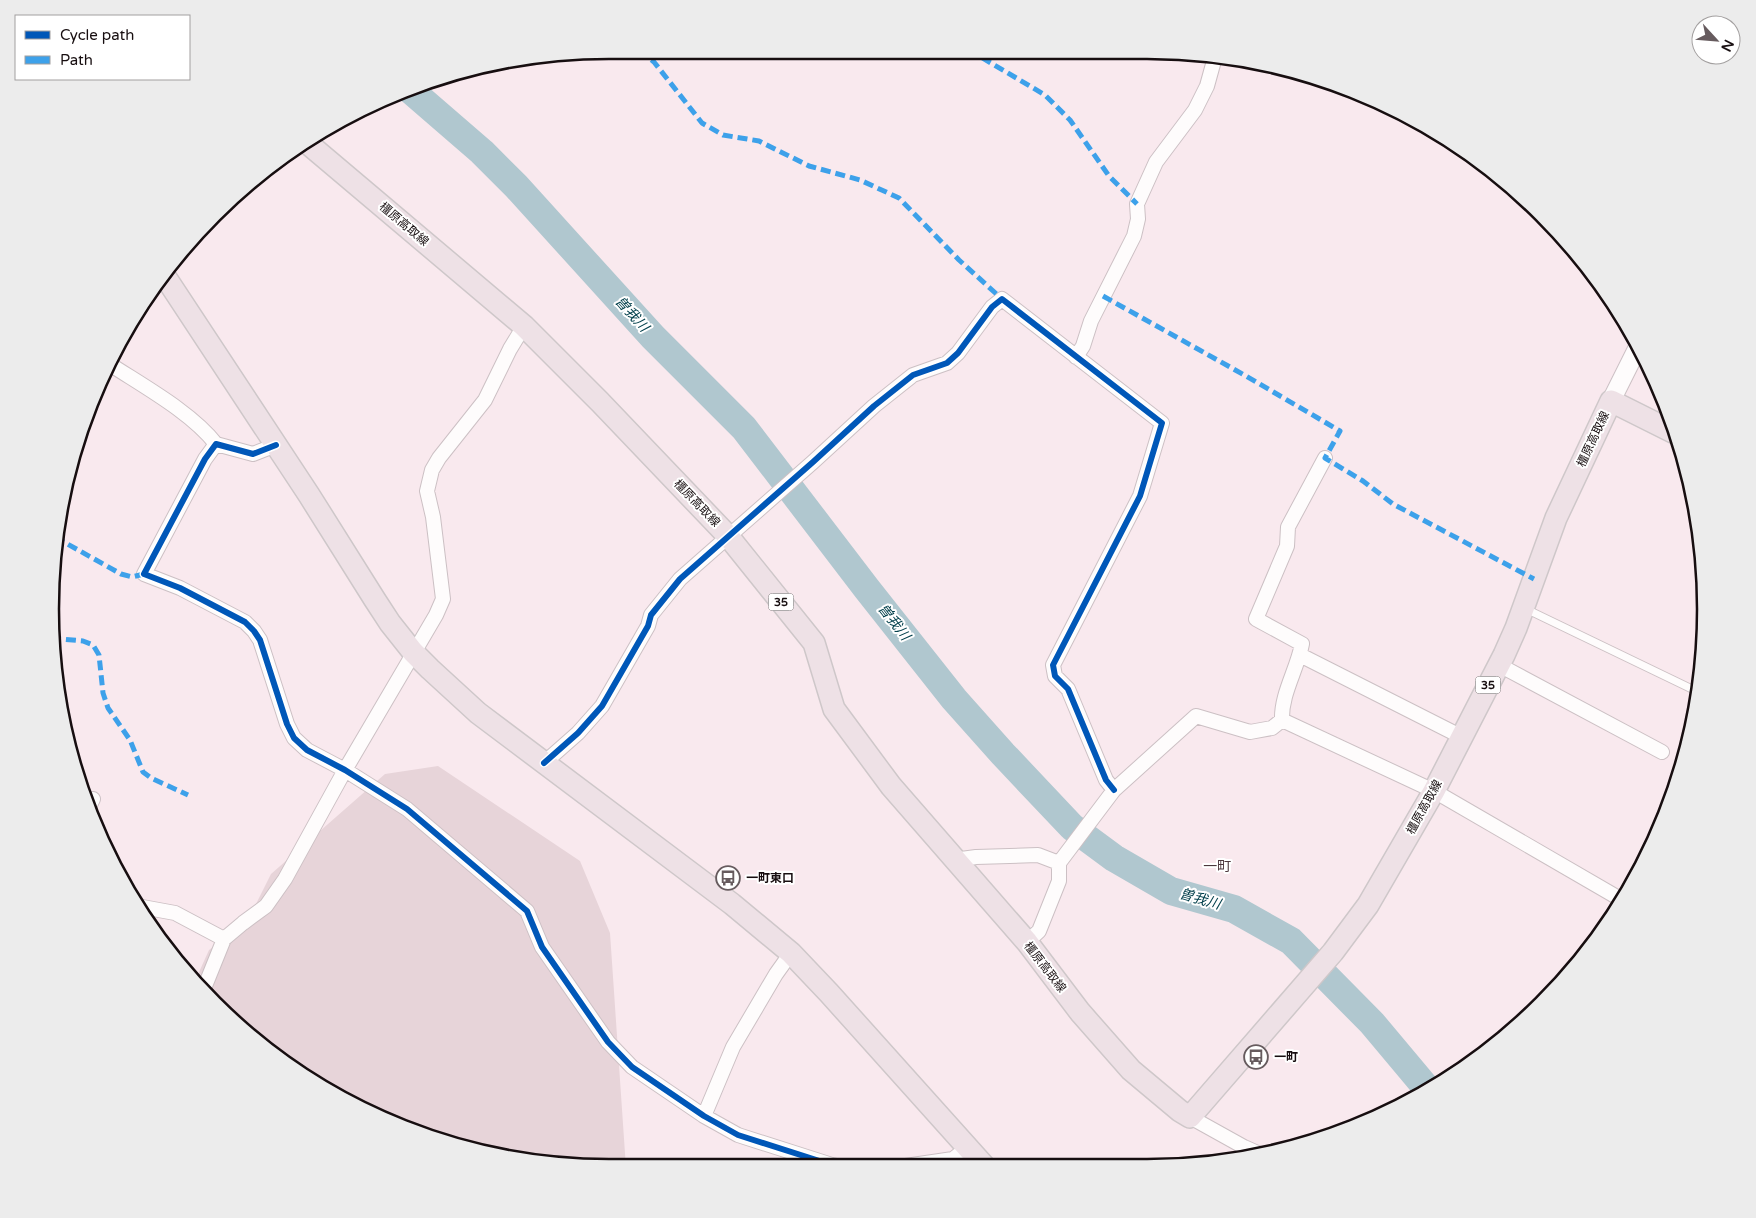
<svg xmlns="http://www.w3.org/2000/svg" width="1756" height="1218" font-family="'Varela Round','Noto Sans JP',sans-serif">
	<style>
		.green { fill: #e7d4d9 }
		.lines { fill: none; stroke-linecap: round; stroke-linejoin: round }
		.river { stroke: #b0c7cf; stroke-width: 28 }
		.service-casing { stroke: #ccc0c4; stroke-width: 9 }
		.minor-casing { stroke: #ccc0c4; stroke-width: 16 }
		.tertiary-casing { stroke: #ccc0c4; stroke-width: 20 }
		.primary-casing { stroke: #cec7c9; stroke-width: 24 }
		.service { stroke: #fefcfc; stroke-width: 7 }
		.minor { stroke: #fefcfc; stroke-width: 14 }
		.tertiary { stroke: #fefcfc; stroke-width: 18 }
		.primary { stroke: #eee1e6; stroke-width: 21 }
		.quiet { stroke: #3da1ea; stroke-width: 5; stroke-dasharray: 10 5; stroke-linecap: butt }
		.cycleway-casing { stroke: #fff; stroke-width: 9 }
		.cycleway { stroke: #0057b8; stroke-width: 6 }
		.labels { text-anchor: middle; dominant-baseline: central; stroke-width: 4; stroke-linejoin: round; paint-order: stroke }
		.shield { fill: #fff; stroke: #5d5658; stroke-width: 1 }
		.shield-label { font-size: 11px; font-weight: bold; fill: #170e10 }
		.street-label { font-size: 12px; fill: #170e10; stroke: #fff }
		.poi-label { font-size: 12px; font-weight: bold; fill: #170e10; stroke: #fff; text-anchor: start }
		.water-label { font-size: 14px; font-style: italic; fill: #03404c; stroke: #fff }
		.neighbourhood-label { font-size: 14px; fill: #4c373d; stroke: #fff }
		.rim { fill: none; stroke: #170e10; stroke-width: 2.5 }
	</style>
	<rect width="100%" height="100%" fill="#f9e9ee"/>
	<path class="green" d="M438,766L580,861L610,933L626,1168H609L500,1157L395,1125L298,1074L214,1004L195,981L209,950L248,920L271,874L385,774Z"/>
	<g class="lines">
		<path class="river" d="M408,88L482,152L516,186L653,337L744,428L867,589L954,699L1003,754L1072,827L1114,858L1171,891L1234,909L1291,941L1372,1023L1429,1091"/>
		<g class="service-casing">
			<path id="service" d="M1526,609L1694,690"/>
		</g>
		<g class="minor-casing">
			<path id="minor" d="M1076,357L1083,346L1091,321L1134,236L1138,219L1137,204L1156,162L1195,110L1207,86L1215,57
				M108,363C143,386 191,412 216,444
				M276,445L253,454L216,444L205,459L144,574L180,588L245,622L254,631L260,640L287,724L294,738L307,750L345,770L407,809L527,911L542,947L608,1042L632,1067L704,1116L738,1135L832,1165L847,1168
				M1300,655L1462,737
				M1499,665L1662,752
				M60,711L61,720
				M1282,720C1281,694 1297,670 1302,644L1256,619L1287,546L1288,527L1325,458
				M544,763L578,733L602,706L648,626L651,615L680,579L813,462L874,406L913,375L947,363L958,353L992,307L1002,299L1162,423L1140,496L1053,665L1055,676L1068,689L1106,780L1114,790
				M90,805L93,799
				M954,860L976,857L1038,855L1059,863
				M137,906L175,913L224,939
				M1027,942L1039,931L1059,881V863L1114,790L1196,716L1250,732L1272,728L1282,720L1434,791L1622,900
				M203,991L224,939L243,923L266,906L285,879L345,770L436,615L443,599L433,517L427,491L432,470L439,458L485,400L510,349L524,326
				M704,1116L733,1047L776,974L791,953
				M1190,1117L1244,1147L1262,1155
				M892,1168L953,1159L967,1148"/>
		</g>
		<g class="tertiary-casing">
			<path id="tertiary" d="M1611,401L1638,347"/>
		</g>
		<g class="primary-casing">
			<path id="primary" d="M305,141L524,326L600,402L728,536L814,643L834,709L891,786L1027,942L1080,1012L1131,1070L1180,1111L1190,1117L1333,952L1368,905L1434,791L1504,655L1516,628L1556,518L1611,401L1675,433
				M164,275L309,495L375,600L390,623L413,652L430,669L478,713L732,904L791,953L829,993L986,1168"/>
		</g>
		<use href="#service" class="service"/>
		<use href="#minor" class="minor"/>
		<use href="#tertiary" class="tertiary"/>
		<use href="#primary" class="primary"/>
		<path class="quiet" d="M640,50L654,62L702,123L723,135L759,141L809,166L860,180L899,198L959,260L1002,299
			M969,50L1045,95L1070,120L1109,176L1137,204
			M1103,296L1246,376L1340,431L1325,458L1363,481L1393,504L1534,579
			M55,537L121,574L132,577L144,574
			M51,638L83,641L93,645L99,655L103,693L108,708L130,740L143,772L151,778L188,795"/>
		<g class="cycleway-casing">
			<path id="cycleway" d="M276,445L253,454L216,444L205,459L144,574L180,588L245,622L254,631L260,640L287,724L294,738L307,750L345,770L407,809L527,911L542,947L608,1042L632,1067L704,1116L738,1135L832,1165L847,1168
				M544,763L578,733L602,706L648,626L651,615L680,579L813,462L874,406L913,375L947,363L958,353L992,307L1002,299L1162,423L1140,496L1053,665L1055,676L1068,689L1106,780L1114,790"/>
		</g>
		<use href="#cycleway" class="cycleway"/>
	</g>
	<defs>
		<g id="bus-ring" transform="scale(1.25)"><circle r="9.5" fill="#fff" stroke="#665b5e" stroke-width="1.5"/><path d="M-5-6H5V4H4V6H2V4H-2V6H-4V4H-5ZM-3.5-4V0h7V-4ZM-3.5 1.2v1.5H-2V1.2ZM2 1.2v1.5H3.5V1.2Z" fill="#665b5e"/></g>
	</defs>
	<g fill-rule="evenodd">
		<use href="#bus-ring" x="728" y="878"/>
		<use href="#bus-ring" x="1256" y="1057"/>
	</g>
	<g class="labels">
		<g class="shield">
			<rect x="768.5" y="593.5" width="25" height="17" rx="4"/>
			<rect x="1475.5" y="676.5" width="25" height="17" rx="4"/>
		</g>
		<g class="shield-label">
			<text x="781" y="602">35</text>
			<text x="1488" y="685">35</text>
		</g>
		<g class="street-label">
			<text transform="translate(404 224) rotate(40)">橿原高取線</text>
			<text transform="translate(1593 439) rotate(-65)">橿原高取線</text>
			<text transform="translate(697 503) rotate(46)">橿原高取線</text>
			<text transform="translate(1424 807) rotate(-61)">橿原高取線</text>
			<text transform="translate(1045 967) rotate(52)">橿原高取線</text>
		</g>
		<g class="poi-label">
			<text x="746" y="878">一町東口</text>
			<text x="1274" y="1057">一町</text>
		</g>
		<g class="water-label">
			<text transform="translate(632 314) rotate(48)">曽我川</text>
			<text transform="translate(894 622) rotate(52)">曽我川</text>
			<text transform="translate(1200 899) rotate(16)">曽我川</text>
		</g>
		<g class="neighbourhood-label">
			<text x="1217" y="866">一町</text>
		</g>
	</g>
	<path d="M0 0H1756V1218H0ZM609 59H1147A550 550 0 0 1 1697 609V609A550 550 0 0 1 1147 1159H609A550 550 0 0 1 59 609V609A550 550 0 0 1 609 59Z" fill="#ececec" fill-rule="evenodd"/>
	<path class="rim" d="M609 59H1147A550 550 0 0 1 1697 609V609A550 550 0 0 1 1147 1159H609A550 550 0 0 1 59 609V609A550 550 0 0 1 609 59Z"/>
	<rect x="15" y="15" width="175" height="65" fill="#ffffff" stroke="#a29f9f"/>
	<rect x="25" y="31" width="25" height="8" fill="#0057b8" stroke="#a29f9f"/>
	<text x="60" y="40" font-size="15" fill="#170e10">Cycle path</text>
	<rect x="25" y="56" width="25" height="8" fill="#3da1ea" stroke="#a29f9f"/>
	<text x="60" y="65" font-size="15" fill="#170e10">Path</text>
	<g transform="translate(1716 40) rotate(116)"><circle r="24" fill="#ffffff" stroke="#a29f9f"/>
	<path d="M0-4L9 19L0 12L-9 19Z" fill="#665b5e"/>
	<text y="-8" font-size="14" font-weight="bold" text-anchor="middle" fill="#170e10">N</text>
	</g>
</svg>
